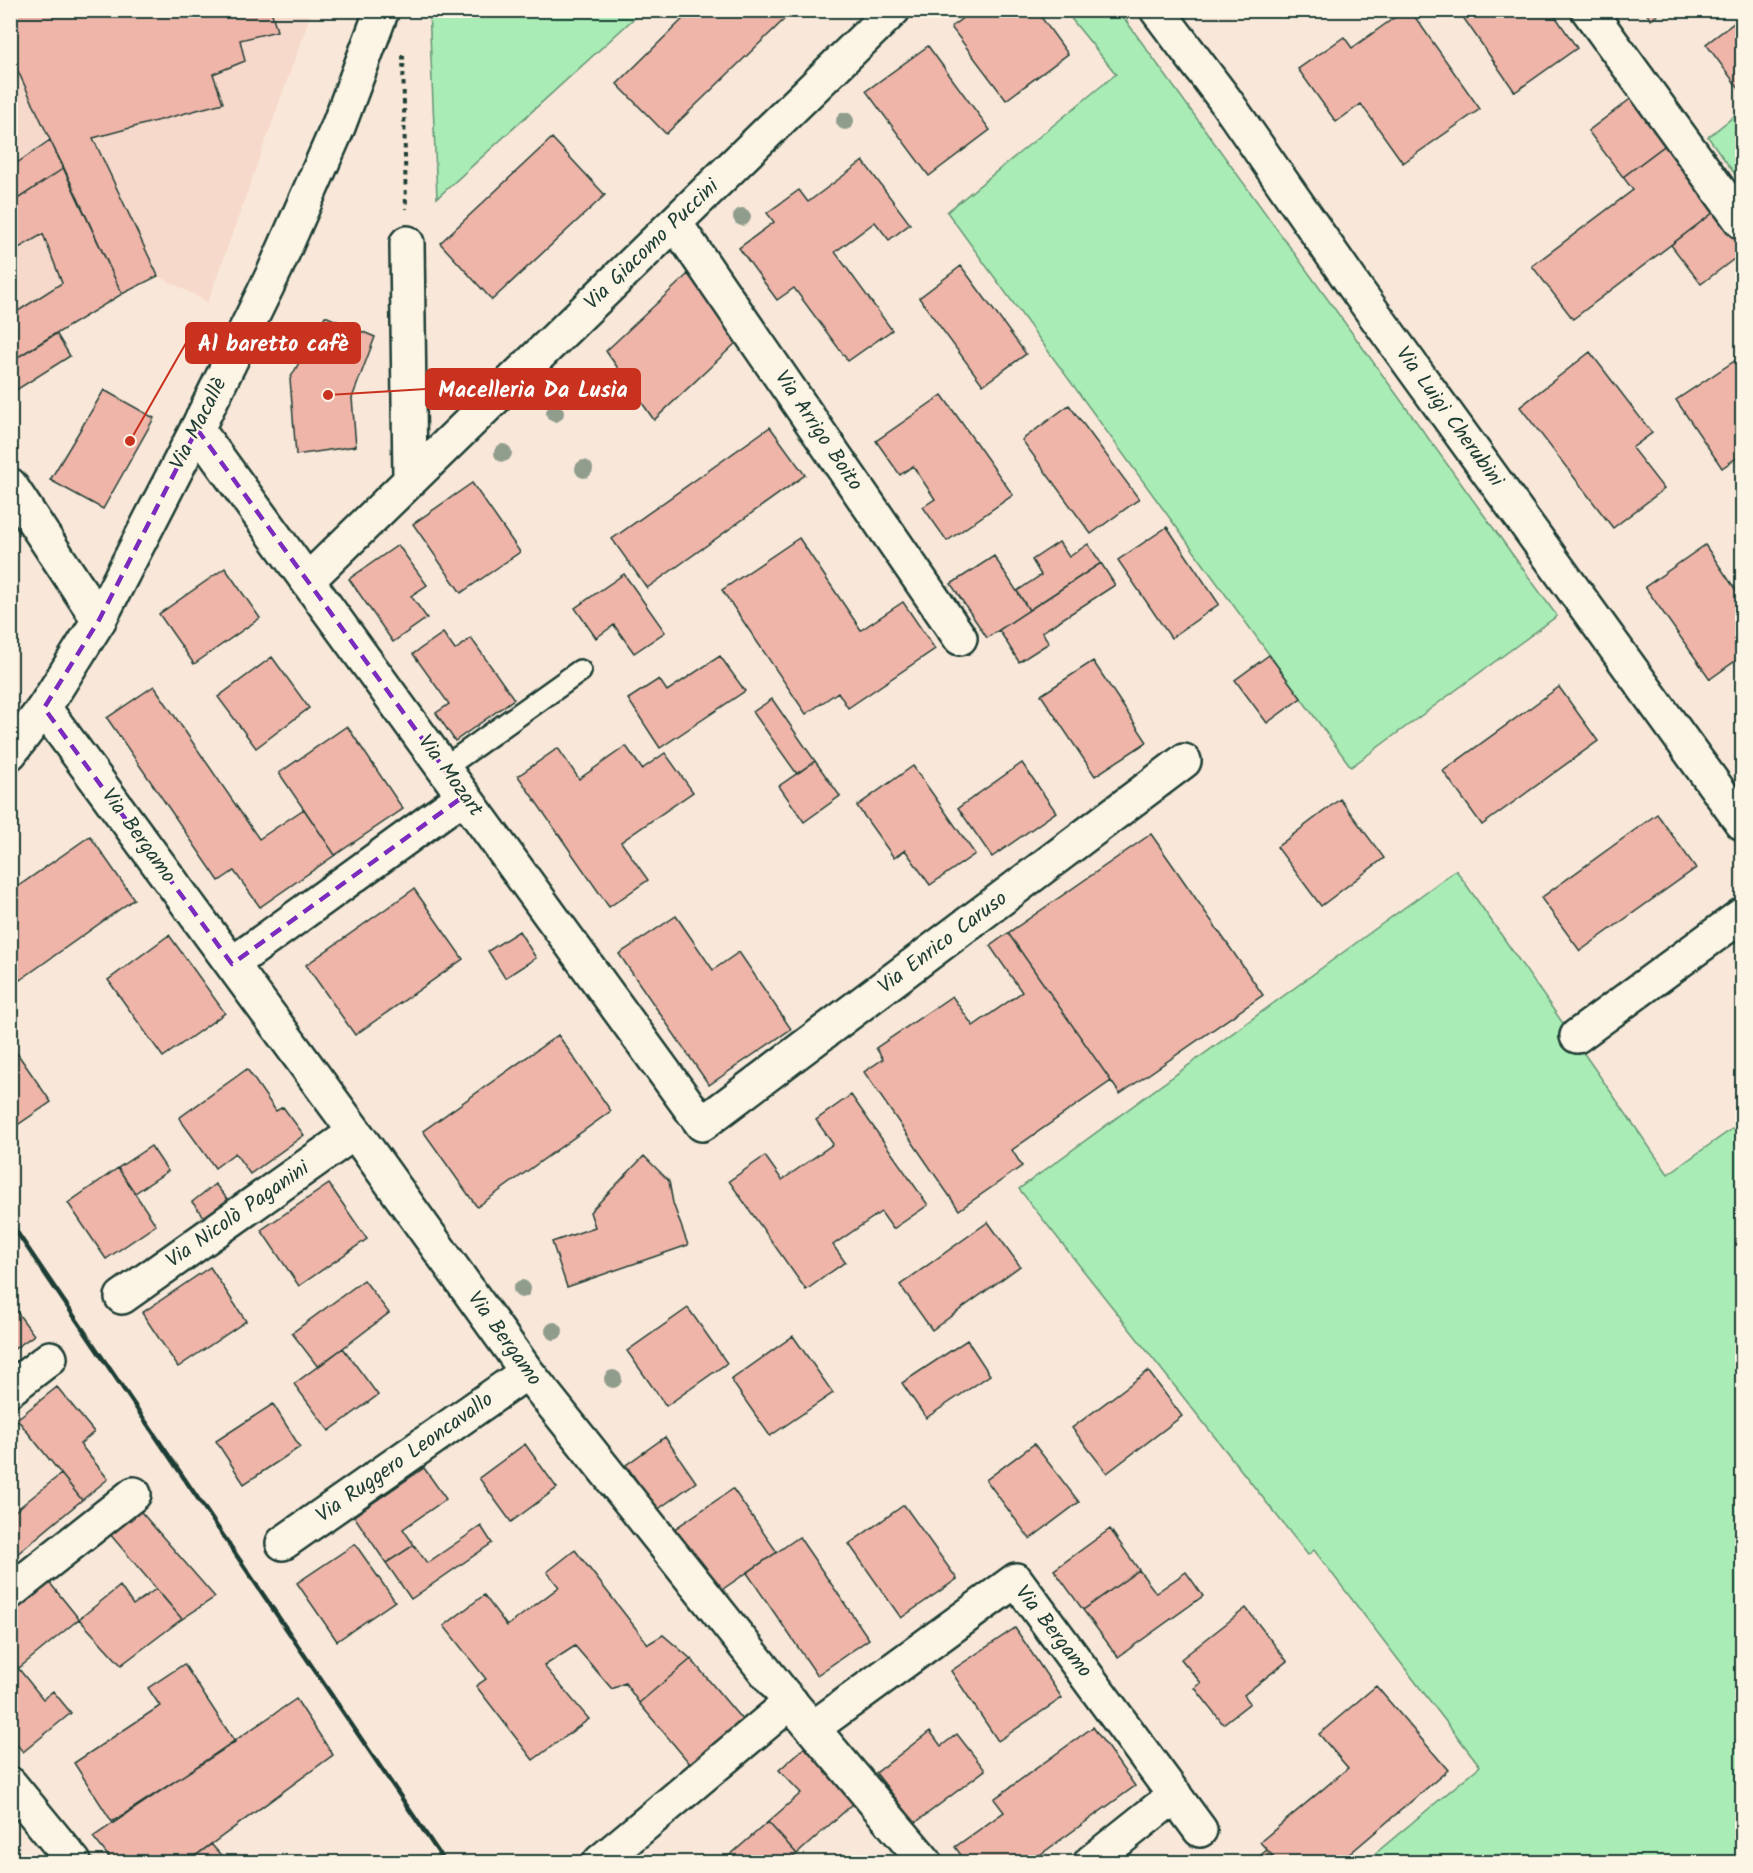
<svg xmlns="http://www.w3.org/2000/svg" width="1753" height="1873" font-family="Kalam,sans-serif">
	<style>
		.built { fill: #f6d9cb }
		.green { fill: #aaecb5; stroke: #649474; stroke-width: 1.5 }
		.building { fill: #efb5a9; stroke: #1f3d34; stroke-width: 1.5 }
		.lines { fill: none; stroke-linecap: round; stroke-linejoin: round }
		.service-casing { stroke: #1f3d34; stroke-width: 26 }
		.minor-casing { stroke: #1f3d34; stroke-width: 38 }
		.tertiary-casing { stroke: #1f3d34; stroke-width: 38 }
		.path { stroke: #1f3d34; stroke-width: 4; stroke-dasharray: 4.5 4.5; stroke-linecap: butt }
		.service { stroke: #fcf5e5; stroke-width: 21 }
		.minor { stroke: #fcf5e5; stroke-width: 33 }
		.tertiary { stroke: #fcf5e5; stroke-width: 33 }
		.rail { stroke: #1f3d34; stroke-width: 4.5 }
		.tree { fill: #909d8d }
		.marked { fill: none; stroke: #7b2cbf; stroke-width: 4.5; stroke-dasharray: 12 8; stroke-linejoin: round }
		.labels { text-anchor: middle; dominant-baseline: central; stroke-width: 4.5; stroke-linejoin: round; paint-order: stroke }
		.street-label { font-size: 21px; fill: #1f3d34; stroke: #fcf5e5 }
		.leader { fill: none; stroke: #c8321e; stroke-width: 2 }
		.callout-dot { fill: #c8321e; stroke: #fcf5e5; stroke-width: 2 }
		.callout { fill: #c8321e; stroke: #c8321e; stroke-width: 2 }
		.callout-label { font-size: 22px; text-anchor: middle; font-weight: bold; fill: #fff }
	</style>
	<rect width="100%" height="100%" fill="#f9e8d9"/>
	<filter id="ink" filterUnits="userSpaceOnUse"><feTurbulence type="fractalNoise" baseFrequency=".0167" numOctaves="2"/><feDisplacementMap in="SourceGraphic" scale="12" xChannelSelector="R" yChannelSelector="G"/><feConvolveMatrix kernelMatrix="1 2 1 2 8 2 1 2 1" color-interpolation-filters="sRGB"/></filter>
	<g filter="url(#ink)">
		<path class="built" d="M11,11H312L208,302L158,276L122,294L11,362Z"/>
		<path class="green" d="M429,10H642V11L437,198Z
			M1065,11H1119L1557,616L1351,767L947,212L1116,74Z
			M1742,110V184L1708,137Z
			M1456,870L1668,1174L1742,1122V1862H1365L1480,1766L1314,1550L1308,1555L1019,1189Z"/>
		<path class="building" d="M10,10H271L277,31L240,40L245,61L213,74L223,103L93,138L158,276L122,294L10,54Z
			M692,10H794L666,134L617,84Z
			M973,10H1036L1068,54L1006,100L951,27Z
			M1405,10H1410L1480,109L1403,163L1361,104L1336,122L1298,69L1344,37L1352,48Z
			M1458,10H1551L1577,48L1515,92Z
			M1644,10H1664L1651,20Z
			M1742,17V93L1706,44Z
			M928,46L990,130L929,176L866,91Z
			M1633,97L1668,143L1623,177L1588,131Z
			M552,138L605,195L492,300L440,243Z
			M50,140L64,168L10,204V168Z
			M1668,143L1718,209L1573,319L1532,266L1633,190L1623,177Z
			M863,161L910,224L889,240L875,222L835,252L892,330L848,361L794,288L777,300L739,248L774,222L767,213L799,190L808,202Z
			M64,168L122,294L10,362V307L15,313L62,283L43,234L10,253V204Z
			M1718,209L1742,243V253L1701,284L1671,245Z
			M961,266L1026,354L983,385L919,298Z
			M688,274L738,341L654,420L606,351Z
			M325,316L375,337L352,398L356,446L296,455L290,379Z
			M56,333L70,356L10,394V362Z
			M1590,352L1652,433L1632,448L1664,489L1613,528L1520,407Z
			M1736,360L1742,370V454L1722,468L1676,400Z
			M104,390L154,418L103,509L50,480Z
			M942,395L1013,495L947,541L923,507L935,499L913,466L900,475L876,441Z
			M1069,405L1139,499L1091,534L1022,440Z
			M770,427L805,475L647,588L612,539Z
			M472,483L520,552L461,593L413,524Z
			M1167,527L1219,604L1171,638L1118,560Z
			M799,538L861,630L903,602L935,649L848,708L838,692L806,714L722,590Z
			M1059,542L1069,557L1088,544L1101,563L1029,610L1017,591L1041,575L1032,560Z
			M398,545L427,585L411,596L427,618L393,642L349,579Z
			M1705,545L1742,599V656L1710,679L1645,587Z
			M994,556L1029,610L987,638L951,584Z
			M1101,563L1115,585L1042,632L1049,643L1019,662L999,630Z
			M225,568L260,618L194,664L159,614Z
			M624,574L665,632L634,653L614,625L596,638L575,608Z
			M443,633L455,650L471,638L514,699L455,741L436,713L449,704L413,654Z
			M1269,655L1301,698L1267,723L1235,680Z
			M720,656L745,691L660,748L628,699L659,679L667,691Z
			M272,657L309,708L256,748L218,697Z
			M1093,661L1147,742L1095,776L1041,695Z
			M154,686L259,839L304,809L335,855L260,907L234,871L219,881L107,718Z
			M1559,687L1598,741L1482,825L1443,771Z
			M772,699L815,761L797,774L753,712Z
			M347,726L403,809L335,855L279,773Z
			M626,746L642,769L665,753L693,792L621,842L648,880L609,907L518,776L558,748L579,779Z
			M815,761L840,796L804,822L779,786Z
			M1022,763L1056,812L992,857L958,808Z
			M913,766L975,854L930,885L905,850L894,858L857,806Z
			M1340,799L1384,858L1321,906L1277,847Z
			M1657,814L1696,868L1580,951L1541,898Z
			M1151,834L1263,995L1120,1094L1008,933Z
			M90,836L134,899L20,980L10,966V892Z
			M414,889L463,959L355,1035L306,965Z
			M676,916L713,970L739,952L791,1029L709,1085L619,954Z
			M519,931L536,958L505,978L488,951Z
			M1008,933L1111,1081L1012,1150L1022,1166L959,1210L864,1072L883,1059L876,1048L952,996L973,1026L1022,992L990,946Z
			M169,935L225,1013L163,1057L108,980Z
			M558,1035L611,1111L477,1207L423,1131Z
			M10,1043L51,1102L10,1130Z
			M247,1069L276,1111L283,1107L304,1135L250,1174L235,1153L215,1168L179,1118Z
			M851,1095L928,1205L893,1229L881,1212L833,1245L845,1262L806,1290L729,1181L765,1156L782,1180L833,1144L816,1120Z
			M151,1146L168,1171L135,1193L118,1168Z
			M644,1156L669,1181L673,1203L688,1245L567,1287L552,1242L595,1227L590,1212Z
			M118,1168L156,1225L106,1259L68,1203Z
			M215,1184L229,1201L206,1219L192,1202Z
			M329,1184L367,1239L299,1286L261,1230Z
			M988,1222L1020,1266L932,1330L900,1285Z
			M210,1267L246,1321L178,1367L142,1313Z
			M364,1280L389,1313L318,1367L292,1333Z
			M14,1308L34,1335L10,1352V1311Z
			M688,1308L727,1363L666,1406L627,1351Z
			M793,1336L833,1393L770,1436L731,1380Z
			M967,1340L990,1375L926,1418L902,1383Z
			M343,1348L378,1395L329,1431L294,1384Z
			M1148,1371L1182,1416L1107,1473L1072,1428Z
			M57,1387L94,1432L80,1444L108,1479L82,1500L17,1419Z
			M273,1404L300,1447L244,1484L216,1441Z
			M665,1437L696,1482L657,1510L626,1465Z
			M525,1444L557,1488L511,1522L479,1478Z
			M1034,1444L1079,1502L1030,1539L986,1480Z
			M424,1468L446,1499L403,1529L414,1545L386,1563L354,1516Z
			M61,1474L82,1500L10,1560V1515Z
			M733,1489L777,1552L717,1593L673,1530Z
			M135,1505L215,1597L182,1619L103,1526Z
			M904,1505L957,1579L901,1618L849,1544Z
			M481,1526L492,1543L411,1599L386,1563L414,1545L427,1563Z
			M1110,1529L1139,1570L1083,1610L1054,1570Z
			M799,1537L869,1639L817,1675L747,1573Z
			M355,1544L395,1601L337,1641L297,1583Z
			M575,1550L648,1644L663,1635L691,1659L639,1703L625,1683L612,1689L575,1646L544,1666L589,1719L533,1760L476,1686L486,1679L444,1626L484,1595L507,1626L559,1587L547,1572Z
			M1139,1570L1156,1593L1186,1572L1203,1596L1118,1657L1083,1610Z
			M45,1577L79,1619L19,1668L10,1658V1605Z
			M120,1586L133,1605L156,1589L182,1619L121,1665L79,1619Z
			M1246,1608L1287,1661L1244,1695L1250,1703L1223,1724L1195,1688L1201,1683L1181,1659Z
			M1015,1628L1062,1698L998,1741L951,1671Z
			M10,1658L43,1699L53,1691L71,1713L23,1752L10,1736Z
			M691,1659L743,1721L691,1765L639,1703Z
			M184,1664L235,1742L112,1822L74,1763L160,1706L148,1688Z
			M1376,1686L1448,1770L1340,1862H1278L1260,1842L1348,1768L1319,1734Z
			M296,1699L333,1755L187,1862H113L93,1837Z
			M1093,1727L1135,1786L1030,1862H966L955,1847L1004,1812L994,1799Z
			M930,1731L941,1746L957,1734L985,1770L915,1823L876,1773Z
			M805,1747L854,1803L797,1854L768,1822L801,1793L779,1770Z
			M768,1822L797,1854L786,1862H722Z
			M211,1844L227,1862H187Z
			M1267,1850L1278,1862H1252Z"/>
		<g class="lines">
			<g class="service-casing">
				<path id="service" d="M444,768L580,671"/>
			</g>
			<g class="minor-casing">
				<path id="minor" d="M1157,10L1225,100L1359,293L1742,823
					M1588,10L1742,222
					M675,223L960,638
					M407,243L410,479
					M197,429L702,1124L1184,761
					M10,485L99,620
					M308,580L893,10
					M44,708L355,1132L527,1372L781,1691L925,1862
					M232,964L464,796
					M1577,1036L1742,915
					M122,1297L355,1132
					M10,1389L50,1358
					M283,1543L527,1372
					M10,1592L134,1494
					M813,1728L1016,1580L1200,1830
					M10,1784L74,1862
					M600,1862L791,1702
					M1091,1862L1175,1795"/>
			</g>
			<g class="tertiary-casing">
				<path id="tertiary" d="M10,753L44,708L99,620L197,429L275,270L338,127L382,10"/>
			</g>
			<path class="path" d="M403,55L406,209"/>
			<use href="#service" class="service"/>
			<use href="#minor" class="minor"/>
			<use href="#tertiary" class="tertiary"/>
			<path class="rail" d="M10,1222L445,1862"/>
		</g>
		<g class="tree">
			<circle cx="845" cy="121" r="9"/>
			<circle cx="742" cy="217" r="9"/>
			<circle cx="555" cy="413" r="9"/>
			<circle cx="503" cy="453" r="9"/>
			<circle cx="584" cy="469" r="9"/>
			<circle cx="522" cy="1289" r="9"/>
			<circle cx="554" cy="1331" r="9"/>
			<circle cx="613" cy="1379" r="9"/>
		</g>
	</g>
	<path class="marked" d="M197,429L464,796L232,964L44,708L99,620Z"/>
	<g class="labels">
		<g class="street-label">
			<text transform="translate(652 245) rotate(-44)">Via Giacomo Puccini</text>
			<text transform="translate(1449 417) rotate(54)">Via Luigi Cherubini</text>
			<text transform="translate(199 424) rotate(-63)">Via Macallè</text>
			<text transform="translate(818 431) rotate(56)">Via Arrigo Boito</text>
			<text transform="translate(450 776) rotate(54)">Via Mozart</text>
			<text transform="translate(138 836) rotate(54)">Via Bergamo</text>
			<text transform="translate(943 943) rotate(-37)">Via Enrico Caruso</text>
			<text transform="translate(238 1215) rotate(-35)">Via Nicolò Paganini</text>
			<text transform="translate(504 1339) rotate(54)">Via Bergamo</text>
			<text transform="translate(405 1458) rotate(-35)">Via Ruggero Leoncavallo</text>
			<text transform="translate(1053 1632) rotate(52)">Via Bergamo</text>
		</g>
	</g>
	<path class="leader" d="M130 441L186 343M328 395L426 389"/>
	<g class="callout-dot">
		<circle cx="130" cy="441" r="6"/>
		<circle cx="328" cy="395" r="6"/>
	</g>
	<g class="callout">
		<rect x="186" y="323" width="174" height="40" rx="6"/>
		<rect x="426" y="369" width="214" height="40" rx="6"/>
	</g>
	<g class="callout-label">
		<text x="273" y="351">Al baretto cafè</text>
		<text x="533" y="397">Macelleria Da Lusia</text>
	</g>
	<rect width="1753" height="1873" fill="none" stroke="#fcf5e5" stroke-width="36"/>
	<rect x="18" y="18" width="1717" height="1837" fill="none" stroke="#1f3d34" stroke-width="2" filter="url(#ink)"/>
</svg>
